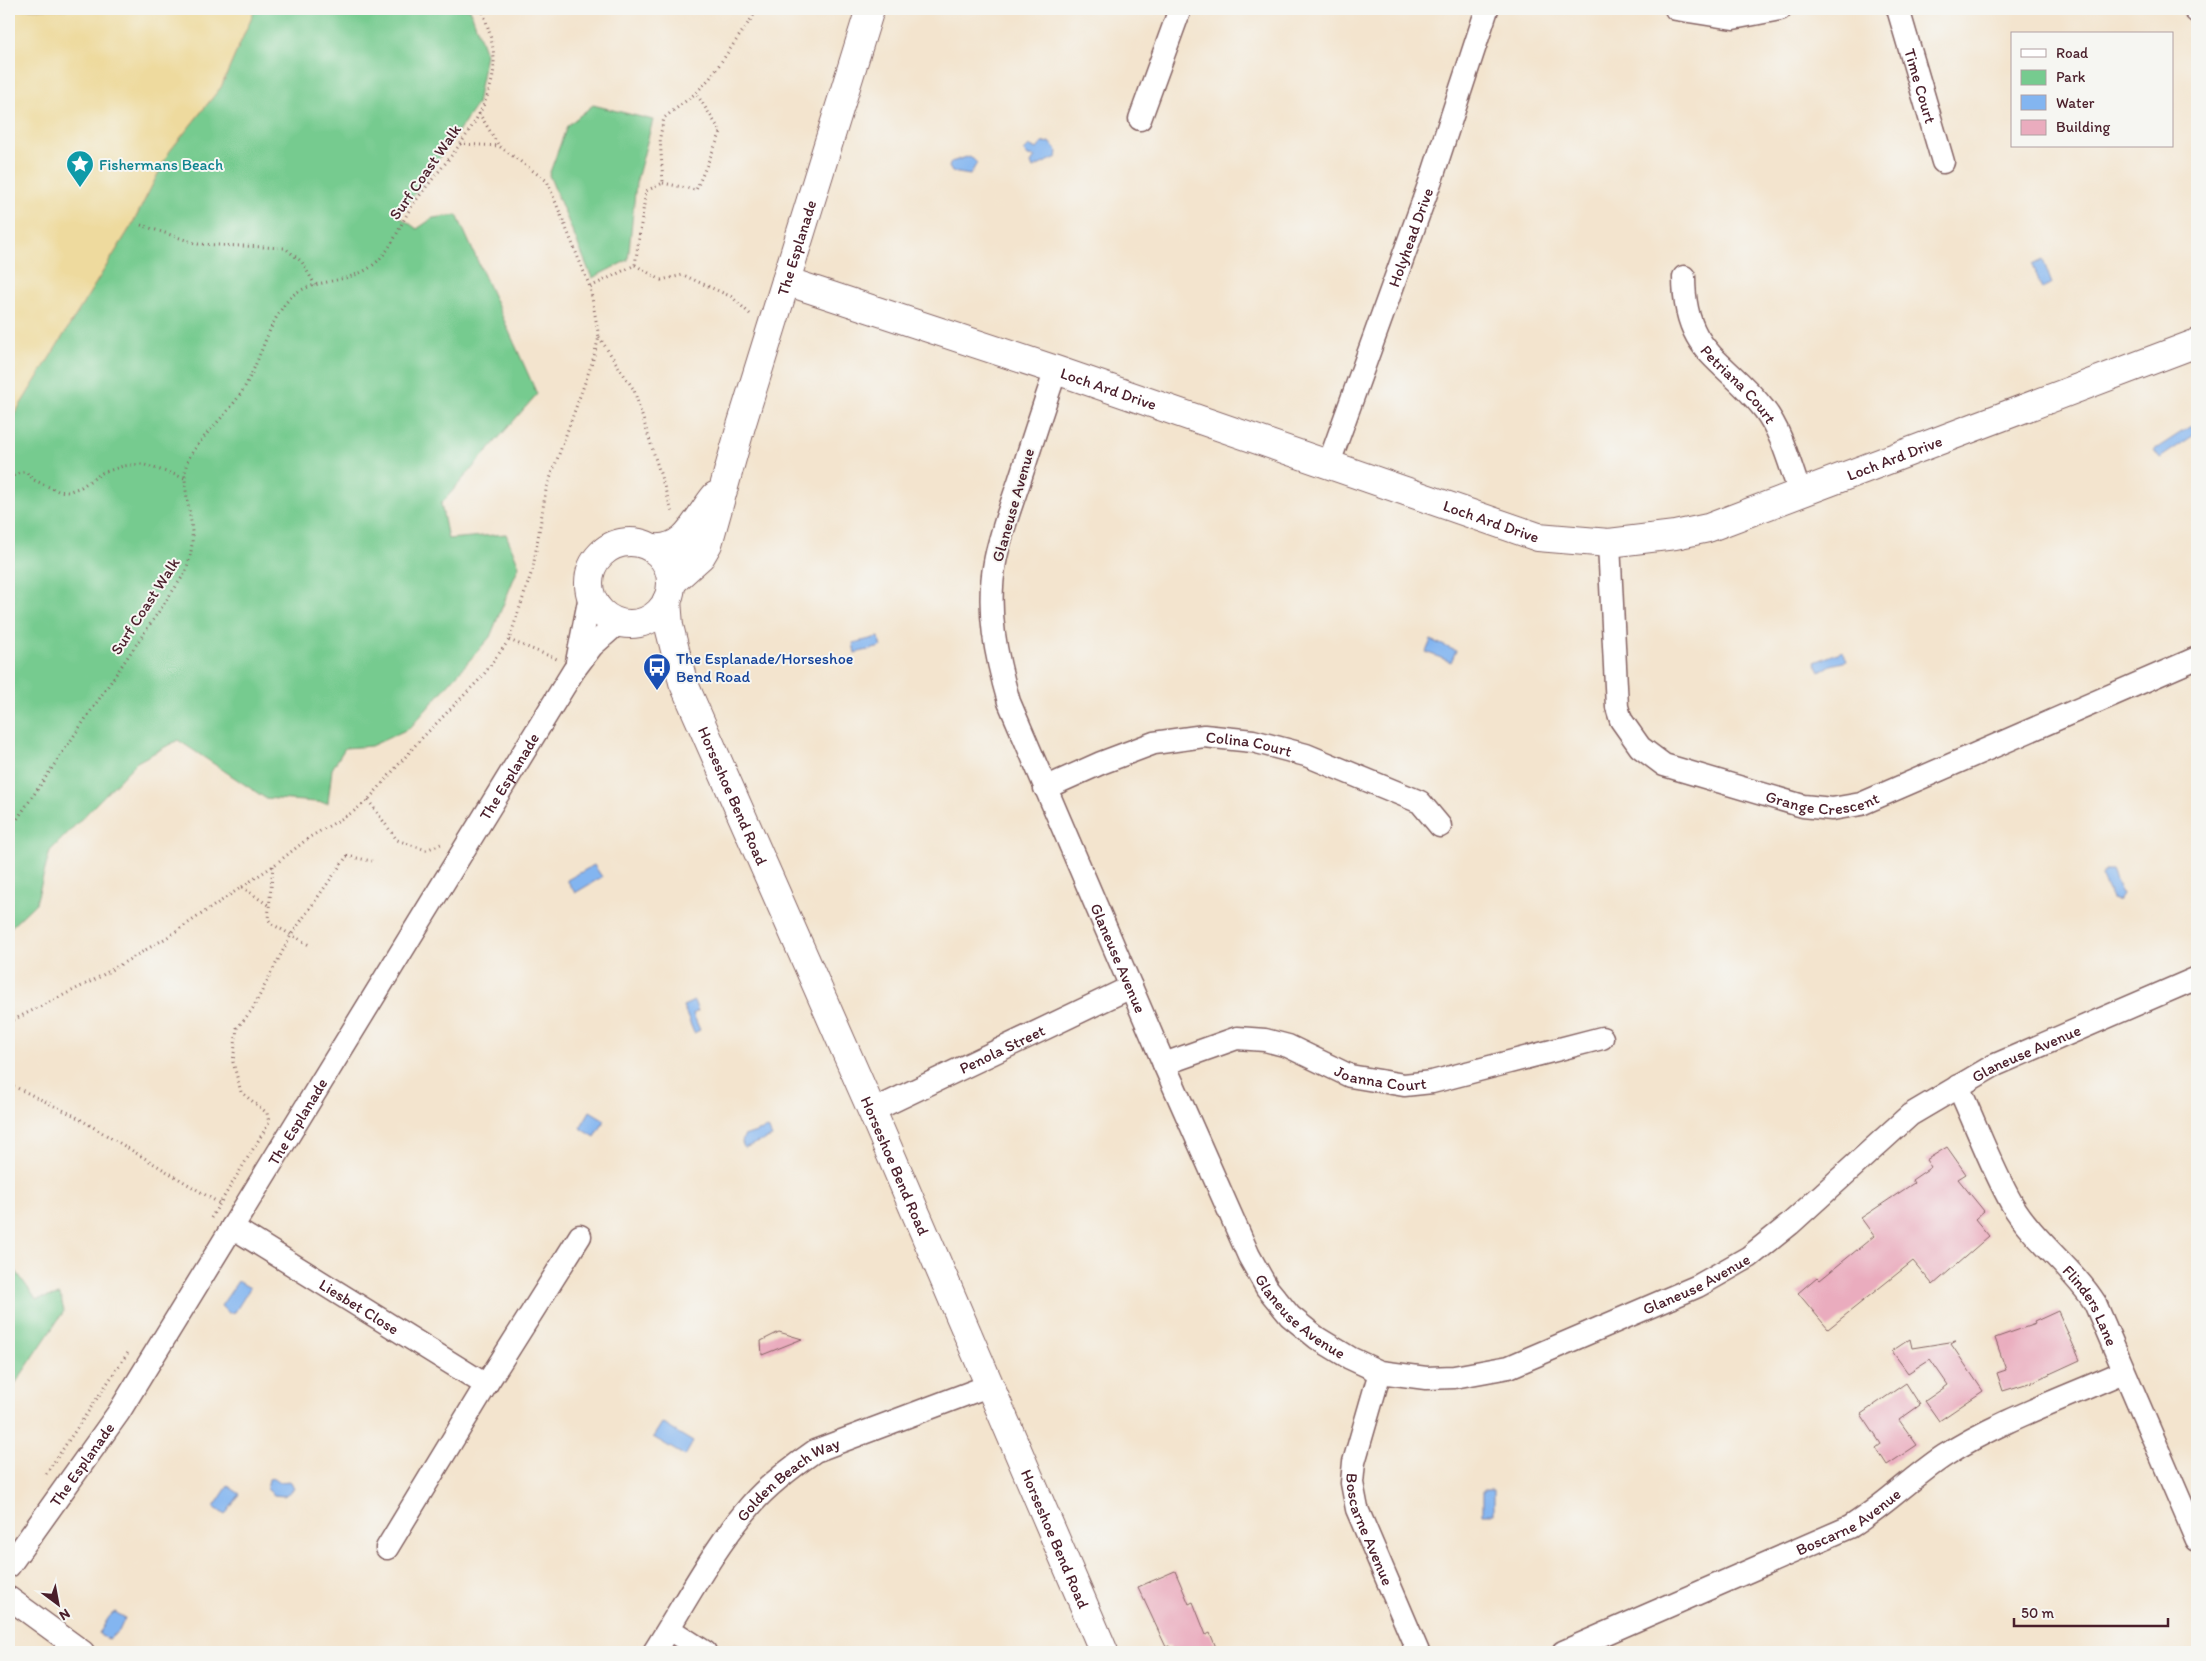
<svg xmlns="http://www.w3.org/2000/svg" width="2206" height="1661" font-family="Itim,sans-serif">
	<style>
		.green { fill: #76cb8f; stroke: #60755d }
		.sand { fill: #eeda9e; stroke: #9c7c64 }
		.water { fill: #83b5f0; stroke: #666a8e }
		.building { fill: #eaacbe }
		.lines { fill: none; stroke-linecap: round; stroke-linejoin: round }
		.minor-casing { stroke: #856464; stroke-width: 25 }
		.tertiary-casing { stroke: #856464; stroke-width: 30 }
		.path { stroke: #856464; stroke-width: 3; stroke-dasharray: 1 4; stroke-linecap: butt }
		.minor { stroke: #fff; stroke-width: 22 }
		.tertiary { stroke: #fff; stroke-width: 28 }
		.labels { text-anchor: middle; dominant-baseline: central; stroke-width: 4; stroke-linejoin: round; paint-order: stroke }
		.street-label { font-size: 16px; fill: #4a1f2b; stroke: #f6f6f2 }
		.culture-label { font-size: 16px; fill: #0d838f; stroke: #f6f6f2; text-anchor: start }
		.transit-label { font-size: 16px; fill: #164399; stroke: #f6f6f2; text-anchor: start }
	</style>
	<rect width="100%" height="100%" fill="#f6f6f2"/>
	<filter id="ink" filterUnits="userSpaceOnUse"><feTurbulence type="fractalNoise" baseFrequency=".02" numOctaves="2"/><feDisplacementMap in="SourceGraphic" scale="10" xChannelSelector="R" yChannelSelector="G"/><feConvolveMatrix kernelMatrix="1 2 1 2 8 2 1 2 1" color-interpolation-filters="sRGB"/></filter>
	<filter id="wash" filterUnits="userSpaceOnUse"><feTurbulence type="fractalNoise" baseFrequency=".0096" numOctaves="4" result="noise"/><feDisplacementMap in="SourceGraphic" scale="20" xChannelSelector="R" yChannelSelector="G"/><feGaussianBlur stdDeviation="1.12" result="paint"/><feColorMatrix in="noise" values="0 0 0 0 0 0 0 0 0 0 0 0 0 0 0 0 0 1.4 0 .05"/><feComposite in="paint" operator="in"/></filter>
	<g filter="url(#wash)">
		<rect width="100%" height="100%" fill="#f3e4ce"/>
		<path class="green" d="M255,9H470L486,54L477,104L399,216L417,229L433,218L457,215L537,394L441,504L448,539L506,534L519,566L490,637L410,728L371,746L345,748L332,769L328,803L265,798L178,740L137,762L50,851L36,903L9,929V423L133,223L169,152L221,87Z
			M593,105L653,120L636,183L628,260L592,278L549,175L567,126Z
			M9,1267H13L36,1299L60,1295L64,1311L9,1393Z"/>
		<path class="sand" d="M9,9H255L221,87L169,152L133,223L9,423Z"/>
		<path class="water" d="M1050,142L1058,152L1057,157L1033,168L1031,163L1035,157L1028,156L1024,151L1029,146L1037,149L1042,143Z
			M970,156L977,163L970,175L952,172L949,167L951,162Z
			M2043,260L2052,284L2042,289L2033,265Z
			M2194,424L2197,433L2160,458L2154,450Z
			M879,637L881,647L855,653L853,643Z
			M1431,640L1456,651L1451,662L1426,652Z
			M1843,651L1847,661L1831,665L1820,672L1815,662Z
			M594,865L602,877L575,893L567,880Z
			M2105,871H2112L2122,895L2118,901L2112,899L2101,876Z
			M694,1001L698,1011L693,1014L700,1030L694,1033L683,1006Z
			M590,1111L605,1120L595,1137L580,1128Z
			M768,1128L772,1137L744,1148L742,1142L744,1136Z
			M238,1281L250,1288L235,1312L228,1313L221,1306Z
			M662,1423L693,1442L685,1456L653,1437Z
			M274,1478L279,1482L290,1481L294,1489L284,1496L274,1495L267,1489L269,1479Z
			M228,1486L240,1494L225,1515L214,1507Z
			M1483,1490H1494V1514H1483Z
			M115,1612L125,1618L119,1631L109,1639L101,1636L99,1633C105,1626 107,1616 115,1612Z"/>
		<g id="blocks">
			<path class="building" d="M1947,1147L1966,1174L1958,1179L1984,1211L1975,1219L1989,1236L1933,1285L1913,1261L1828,1329L1798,1293L1817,1277L1820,1280L1874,1236L1861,1218L1914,1183L1912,1180L1931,1167L1926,1160Z
				M2058,1311L2080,1360L2032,1382L2003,1391L1997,1373L2006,1370L1995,1338L2035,1324L2034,1322Z
				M779,1332L802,1339L762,1355L761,1341Z
				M1910,1339L1912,1348L1956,1341L1951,1344L1983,1391L1939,1421L1925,1401L1948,1385L1930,1359L1908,1373L1892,1351Z
				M1906,1383L1920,1405L1899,1420L1917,1445L1887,1465L1876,1448L1881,1444L1861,1414Z
				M1175,1571L1189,1604L1193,1602L1206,1635L1210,1633L1218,1652H1165L1171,1649L1169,1646L1166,1647L1138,1587Z"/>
		</g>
	</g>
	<g filter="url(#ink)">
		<use href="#blocks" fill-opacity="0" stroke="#856464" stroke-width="1"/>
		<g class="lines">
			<g class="minor-casing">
				<g id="minor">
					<path d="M1676,9L1733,18L1780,9"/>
					<path id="s1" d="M1898,9L1943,162"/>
					<path d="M2194,9L2197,12"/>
					<path d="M1140,119L1180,9"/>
					<path id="s2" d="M1684,277C1684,354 1724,358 1764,409C1782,432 1790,466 1800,493"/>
					<path id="s3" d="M1056,370C1043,407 1031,445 1019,482C1010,508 1000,535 995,562C986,609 996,657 1009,702L1164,1064L1249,1256L1267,1288L1290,1316L1317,1338L1350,1358L1380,1372L1426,1378L1454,1377L1509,1367L1698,1286L1749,1257L1790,1224L1910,1115L1993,1066L2197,978"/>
					<path id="s4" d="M1329,463L1433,174L1487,9"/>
					<path id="s5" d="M1609,543L1617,707L1621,720L1640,747L1664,765L1803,806L1832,809L1861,804L2197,658"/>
					<path d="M577,662L590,596"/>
					<path id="s6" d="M1045,788L1101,763L1154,743L1204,736L1253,741L1306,755L1420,802L1440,826"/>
					<path id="s7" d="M1164,1064L1237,1038L1265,1040L1288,1046L1350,1076L1404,1085L1432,1082L1602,1038"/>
					<path id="s8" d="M1958,1086C1976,1125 1991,1167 2012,1204C2034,1241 2072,1267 2095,1303L2197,1540"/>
					<path id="s9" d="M872,1111L1131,987"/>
					<path id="s10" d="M232,1227L486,1385L580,1236"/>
					<path id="s11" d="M1380,1372L1354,1462L1352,1483L1357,1509L1418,1652"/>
					<path d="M387,1548L486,1385"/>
					<path id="s12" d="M9,1566L119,1412L574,670L592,646L618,623"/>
					<path d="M9,1598L83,1652"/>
					<path d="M669,1629L705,1652"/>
					<path id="s13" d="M654,1652C685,1603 713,1549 751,1505C769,1484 792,1467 815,1451L988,1386"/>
					<path id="s14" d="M1563,1652L1850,1527C1884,1506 1911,1478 1944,1456C1998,1421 2065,1398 2123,1372"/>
				</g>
			</g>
			<g class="tertiary-casing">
				<g id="tertiary">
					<path id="s15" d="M786,281L1056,370L1538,537L1609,543L1675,535L1708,528L2197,343"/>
					<circle cx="630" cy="583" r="41"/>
					<path d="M654,548C687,551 697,517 715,496"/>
					<path id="s16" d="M672,582L701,556L708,544L741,426L870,9"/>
					<path id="s17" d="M667,600L669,626L683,682L872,1111L1104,1652"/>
				</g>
			</g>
			<path class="path" d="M479,113L499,146L547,181L590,287
				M460,144L499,146
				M663,183L696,190L721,132L696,93
				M141,225L198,244L285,248L302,262L315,285
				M635,265L661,280L683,275L732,297L752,316
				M599,337L634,390L673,515
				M9,478L21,472H26L34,480L58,491L68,492L81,487L102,473L123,466L142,464L185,478
				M509,640L557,659
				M368,800L397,840L426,850L441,844
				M9,831L185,573C190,559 193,547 192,532C191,512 179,474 189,458C202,435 224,418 239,396C260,366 265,327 289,299C308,278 347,285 372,266C393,250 398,227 412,206C440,166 484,126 493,75C497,53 489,30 482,9
				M273,866L268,919L272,924L311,946
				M242,887L268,905
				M9,1022L94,980L166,938L273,866L310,837L353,812L368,800L419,741L482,677L509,640L533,568L546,490L592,363L599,337L590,287L635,265L646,191L663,183L660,137L664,118L696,93L710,78L758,9
				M9,1084L73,1115L219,1203
				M211,1218L269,1123L267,1113L241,1092L233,1062L237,1028L252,1010L291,935L347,856L372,861
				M46,1474L129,1351"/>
			<use href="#minor" class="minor"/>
			<use href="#tertiary" class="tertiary"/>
		</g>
	</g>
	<defs>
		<g id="sight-pin" transform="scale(1.4375)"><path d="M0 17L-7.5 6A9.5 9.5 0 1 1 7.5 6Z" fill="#0f9aa8" stroke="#f6f6f2"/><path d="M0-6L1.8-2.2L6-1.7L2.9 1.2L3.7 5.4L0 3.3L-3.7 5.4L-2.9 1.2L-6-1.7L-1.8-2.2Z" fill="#fff"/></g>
		<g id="bus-pin" transform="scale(1.4375)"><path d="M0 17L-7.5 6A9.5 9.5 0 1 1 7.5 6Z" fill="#1a4fb4" stroke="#f6f6f2"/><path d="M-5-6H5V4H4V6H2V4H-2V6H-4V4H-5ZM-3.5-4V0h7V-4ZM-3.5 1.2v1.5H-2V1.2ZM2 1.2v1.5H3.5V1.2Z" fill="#fff"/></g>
	</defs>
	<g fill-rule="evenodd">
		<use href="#sight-pin" x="80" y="164"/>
		<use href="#bus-pin" x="657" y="667"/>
	</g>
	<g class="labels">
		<g class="street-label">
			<text stroke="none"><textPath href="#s1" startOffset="80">Time Court</textPath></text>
			<text transform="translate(425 172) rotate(-55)">Surf Coast Walk</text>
			<text stroke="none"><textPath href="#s4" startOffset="240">Holyhead Drive</textPath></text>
			<text stroke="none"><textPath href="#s16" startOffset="362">The Esplanade</textPath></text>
			<text stroke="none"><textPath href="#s2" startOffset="125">Petriana Court</textPath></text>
			<text stroke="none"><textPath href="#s15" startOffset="340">Loch Ard Drive</textPath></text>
			<text stroke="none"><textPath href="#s15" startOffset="1165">Loch Ard Drive</textPath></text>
			<text transform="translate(1013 505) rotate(-74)">Glaneuse Avenue</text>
			<text stroke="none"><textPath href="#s15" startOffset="745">Loch Ard Drive</textPath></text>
			<text transform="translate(145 606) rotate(-57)">Surf Coast Walk</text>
			<text stroke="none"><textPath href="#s6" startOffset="214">Colina Court</textPath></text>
			<text stroke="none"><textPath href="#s12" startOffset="935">The Esplanade</textPath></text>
			<text stroke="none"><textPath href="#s5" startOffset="405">Grange Crescent</textPath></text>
			<text stroke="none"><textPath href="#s17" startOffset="208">Horseshoe Bend Road</textPath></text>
			<text stroke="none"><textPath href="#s3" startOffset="622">Glaneuse Avenue</textPath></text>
			<text stroke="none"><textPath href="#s9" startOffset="144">Penola Street</textPath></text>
			<text stroke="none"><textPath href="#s3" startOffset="1868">Glaneuse Avenue</textPath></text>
			<text stroke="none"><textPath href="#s7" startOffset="229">Joanna Court</textPath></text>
			<text stroke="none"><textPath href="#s12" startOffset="530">The Esplanade</textPath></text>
			<text stroke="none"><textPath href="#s17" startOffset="612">Horseshoe Bend Road</textPath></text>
			<text stroke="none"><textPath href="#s3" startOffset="1462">Glaneuse Avenue</textPath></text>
			<text stroke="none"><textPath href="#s10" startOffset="150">Liesbet Close</textPath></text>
			<text stroke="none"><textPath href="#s8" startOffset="259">Flinders Lane</textPath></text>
			<text stroke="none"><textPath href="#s3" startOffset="1028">Glaneuse Avenue</textPath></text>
			<text stroke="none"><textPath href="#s12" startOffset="125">The Esplanade</textPath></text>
			<text stroke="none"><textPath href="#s13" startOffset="222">Golden Beach Way</textPath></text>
			<text stroke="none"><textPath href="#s14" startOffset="314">Boscarne Avenue</textPath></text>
			<text stroke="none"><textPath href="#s11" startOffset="164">Boscarne Avenue</textPath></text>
			<text stroke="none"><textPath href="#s17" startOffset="1018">Horseshoe Bend Road</textPath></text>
		</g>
		<g class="culture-label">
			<text x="99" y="164">Fishermans Beach</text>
		</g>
		<g class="transit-label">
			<text x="676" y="658">The Esplanade/Horseshoe<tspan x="676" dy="18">Bend Road</tspan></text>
		</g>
	</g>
	<rect width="2206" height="1661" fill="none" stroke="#f6f6f2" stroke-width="30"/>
	<rect x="2011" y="32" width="162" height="115" fill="#f6f6f2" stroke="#b1a0a2"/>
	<rect x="2021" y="49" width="25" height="8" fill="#ffffff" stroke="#b1a0a2"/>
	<text x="2056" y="58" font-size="15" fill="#4a1f2b">Road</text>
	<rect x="2021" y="70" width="25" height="15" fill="#76cb8f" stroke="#b1a0a2"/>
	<text x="2056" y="82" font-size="15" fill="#4a1f2b">Park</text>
	<rect x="2021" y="95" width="25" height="15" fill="#83b5f0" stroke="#b1a0a2"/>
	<text x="2056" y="108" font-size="15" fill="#4a1f2b">Water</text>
	<rect x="2021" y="120" width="25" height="15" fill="#eaacbe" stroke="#b1a0a2"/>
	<text x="2056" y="132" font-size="15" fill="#4a1f2b">Building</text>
	<g transform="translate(58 1604) rotate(148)" stroke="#f6f6f2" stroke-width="4" paint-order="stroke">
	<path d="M0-4L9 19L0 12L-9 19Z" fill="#4a1f2b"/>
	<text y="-8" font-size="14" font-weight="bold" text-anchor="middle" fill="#4a1f2b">N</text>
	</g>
	<path d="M2014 1618v8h154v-8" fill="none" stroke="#4a1f2b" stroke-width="2.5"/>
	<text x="2021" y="1618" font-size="15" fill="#4a1f2b" stroke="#f6f6f2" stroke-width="4" paint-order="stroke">50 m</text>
</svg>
